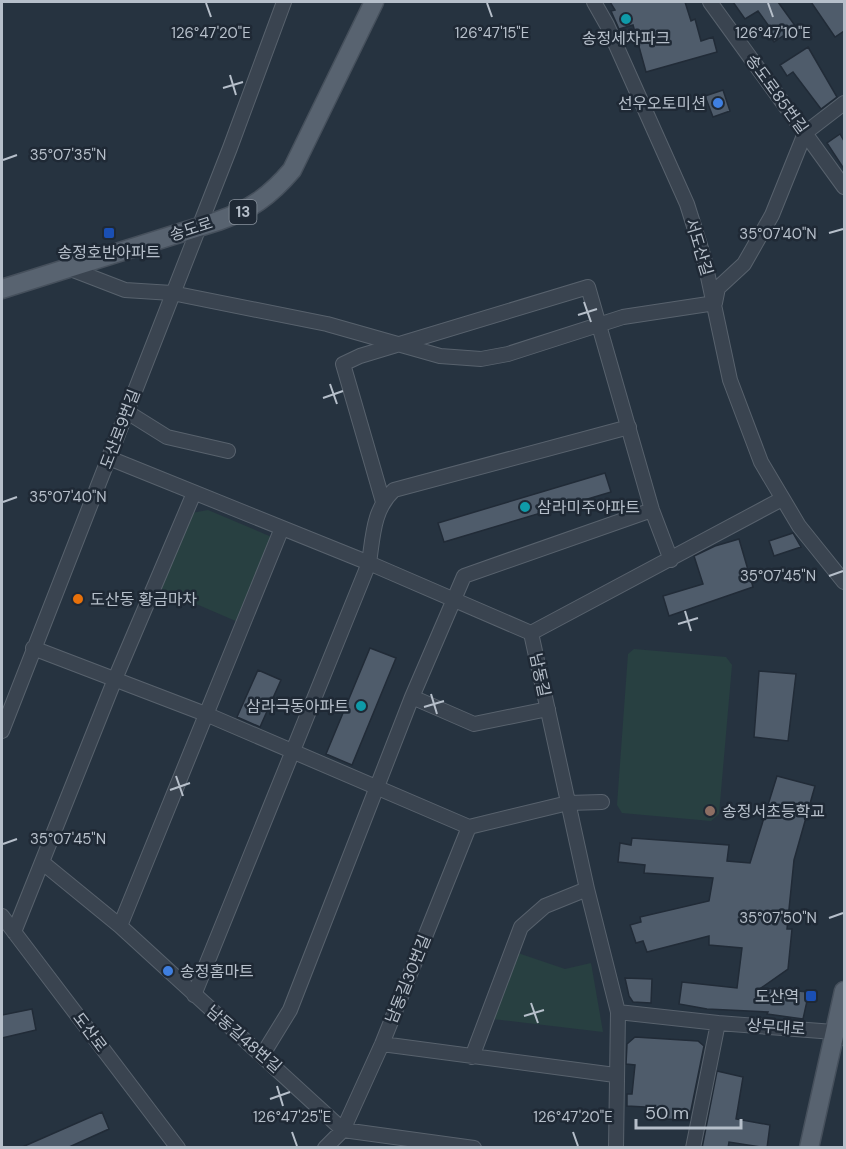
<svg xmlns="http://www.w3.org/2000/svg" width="846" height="1149" font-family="'DM Sans','Noto Sans KR',sans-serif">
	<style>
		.green { fill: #284041 }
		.building { fill: #4f5c6b; stroke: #212b37; stroke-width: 1.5 }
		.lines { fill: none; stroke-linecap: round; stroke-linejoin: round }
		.minor-casing { stroke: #58626d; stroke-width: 16 }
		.major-casing { stroke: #46505c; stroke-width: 21 }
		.minor { stroke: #3a4450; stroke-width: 14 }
		.major { stroke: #586370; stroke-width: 18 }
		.ticks { fill: none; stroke: #b6bfca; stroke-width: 2 }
		.culture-dot { fill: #0f9aa8; stroke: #1f2935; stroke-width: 2 }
		.shop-dot { fill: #3f7fe0; stroke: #1f2935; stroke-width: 2 }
		.transit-dot { fill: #1a4fb4; stroke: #1f2935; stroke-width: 2 }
		.food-dot { fill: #e8710a; stroke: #1f2935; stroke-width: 2 }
		.education-dot { fill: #8d6e63; stroke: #1f2935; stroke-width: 2 }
		.labels { text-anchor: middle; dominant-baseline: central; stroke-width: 5; stroke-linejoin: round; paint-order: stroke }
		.shield { fill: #1f2935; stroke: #89929d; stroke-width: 1.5 }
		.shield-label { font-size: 15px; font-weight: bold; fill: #b6bfca }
		.poi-label { font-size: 16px; fill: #b6bfca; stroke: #1f2935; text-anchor: start }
		.street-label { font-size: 16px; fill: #b6bfca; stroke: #1f2935 }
		.ticks-label { font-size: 15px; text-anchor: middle; fill: #b6bfca; stroke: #1f2935; stroke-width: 5; stroke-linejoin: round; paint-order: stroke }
	</style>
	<rect width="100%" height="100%" fill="#263340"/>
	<path class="green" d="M208,510L274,538L238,622L159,588L192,513Z
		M634,649L726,657L732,665L719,814L711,821L622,813L617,805L628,654Z
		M515,952L565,969L591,963L603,1032L492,1019Z"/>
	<path class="building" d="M610,2H685L691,21L695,19L701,41L713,37L717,52L646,72L633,25L619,29L611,11L615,10Z
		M733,2H778L796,27L774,42L767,32L771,29L758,11L745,19Z
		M811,2H844V31L835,37Z
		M808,47L837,97L821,109L793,72L787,76L780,65Z
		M723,90L730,111L713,117L705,96Z
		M840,134L844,141V169L827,143Z
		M605,473L611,492L444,542L438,523Z
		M793,533L801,547L774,556L769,541Z
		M739,539L753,587L669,616L663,596L703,584L694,556L715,546Z
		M370,648L396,658L352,765L326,754Z
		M258,670L281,680L260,727L237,717Z
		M759,671L796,674L788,741L754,737Z
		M777,776L815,786L794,860L787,929H792L788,969L761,988L809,992L803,1019L767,1014L768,1012L707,1009L679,1004L682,982L737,988L742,948L709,945V936L647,952L643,941L636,943L630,925L641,922L640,917L709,901L713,878L644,873L645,865L618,862L620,843L631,845L632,838L729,845L727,861L750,863Z
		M625,978L652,979L651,1003L633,1002L629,996Z
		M32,1009L36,1030L2,1038V1015Z
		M635,1037L698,1041L704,1046L689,1120L663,1119V1108L627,1106V1094H632L635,1065L626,1064L627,1044Z
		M717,1071L743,1077L736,1119L770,1125L767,1148L729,1142L728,1148H702Z
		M102,1112L109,1129L67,1148H20Z"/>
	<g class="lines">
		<g class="minor-casing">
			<path id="minor" d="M594,2L607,25L687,204L704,258L730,380L761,462L799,526L844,582
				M710,2L844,187
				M68,268L125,290L172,293L327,324L440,356L481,359L508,354L623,317L715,303L718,288L744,264L772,215L805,133L844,103
				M127,412L167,437L228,451
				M109,458L369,563L531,633L587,889L618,1012L616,1148
				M383,502L343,364L360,356L588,287L652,510L671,560
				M531,633L782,499
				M33,648L208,715L469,827L382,1044L343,1130L325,1148
				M412,697L474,724L548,709
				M2,731L230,148L284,2
				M469,827L568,803L602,802
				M43,863L120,926L343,1130L474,1148
				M2,916L178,1148
				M120,926L282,528
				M14,932L115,679L194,493
				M194,995L369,563C373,537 373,509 394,490L629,427
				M618,1012L718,1023
				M382,1044L615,1075
				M263,1054L290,1010L412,697L464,576L652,510
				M472,1057L521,927L545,906L587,889
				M693,1148L718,1023L834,1032L844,1038"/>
		</g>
		<g class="major-casing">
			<path id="major" d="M2,289L218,221C250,210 270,196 292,170L374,2
				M809,1148L844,991"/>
		</g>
		<use href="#minor" class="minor"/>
		<use href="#major" class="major"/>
	</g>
	<path class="ticks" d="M206,3L211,17M487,3L492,17M768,3L773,17M230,75L236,95M223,88L243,82M3,160L17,155M829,233L843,229M584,302L591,322M578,315L597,309M330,384L337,404M323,398L343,391M3,502L17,497M829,576L843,571M685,611L691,631M678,624L698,618M431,694L437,714M424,707L444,701M176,776L183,796M170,790L190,783M3,844L17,839M829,918L843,913M531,1003L538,1023M524,1016L544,1010M277,1086L283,1106M270,1099L290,1092M292,1132L297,1146M573,1132L578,1146"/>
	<g class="culture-dot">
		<circle cx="626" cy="19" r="6"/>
		<circle cx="525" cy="507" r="6"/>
		<circle cx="361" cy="706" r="6"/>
	</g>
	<g class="shop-dot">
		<circle cx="718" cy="103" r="6"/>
		<circle cx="168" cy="971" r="6"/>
	</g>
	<g class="transit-dot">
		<rect x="103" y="227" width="12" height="12" rx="3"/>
		<rect x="805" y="990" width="12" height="12" rx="3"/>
	</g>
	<circle class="food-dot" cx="78" cy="599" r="6"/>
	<circle class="education-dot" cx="710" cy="811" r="6"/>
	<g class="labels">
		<rect class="shield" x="229.5" y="200" width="27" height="24" rx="4.5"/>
		<g class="shield-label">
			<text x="243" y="212">13</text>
		</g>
		<g class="poi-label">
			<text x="626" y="38" text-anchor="middle">송정세차파크</text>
			<text x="706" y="103" text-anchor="end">선우오토미션</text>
			<text x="109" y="252" text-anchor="middle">송정호반아파트</text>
			<text x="537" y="507">삼라미주아파트</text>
			<text x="90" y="599">도산동 황금마차</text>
			<text x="349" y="706" text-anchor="end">삼라극동아파트</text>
			<text x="722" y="811">송정서초등학교</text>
			<text x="180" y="971">송정홈마트</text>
			<text x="799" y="996" text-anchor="end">도산역</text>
		</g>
		<g class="street-label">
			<text transform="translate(777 94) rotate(54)">송도로85번길</text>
			<text transform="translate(191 229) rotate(-18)">송도로</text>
			<text transform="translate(699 247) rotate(73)">서도산길</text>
			<text transform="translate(120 429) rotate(-69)">도산로9번길</text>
			<text transform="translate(540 675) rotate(78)">남동길</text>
			<text transform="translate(408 979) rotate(-68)">남동길30번길</text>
			<text transform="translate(776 1027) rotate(4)">상무대로</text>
			<text transform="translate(90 1032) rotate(53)">도산로</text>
			<text transform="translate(244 1039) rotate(41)">남동길48번길</text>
		</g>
	</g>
	<g class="ticks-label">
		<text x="211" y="38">126°47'20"E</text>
		<text x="492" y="38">126°47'15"E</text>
		<text x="773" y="38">126°47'10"E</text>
		<text x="68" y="160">35°07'35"N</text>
		<text x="778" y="239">35°07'40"N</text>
		<text x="68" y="502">35°07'40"N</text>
		<text x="778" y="581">35°07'45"N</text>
		<text x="68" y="844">35°07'45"N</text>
		<text x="778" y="923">35°07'50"N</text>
		<text x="292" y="1122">126°47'25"E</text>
		<text x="573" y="1122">126°47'20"E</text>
	</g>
	<rect width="846" height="1149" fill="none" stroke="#b6bfca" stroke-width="6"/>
	<path d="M636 1119v9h105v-9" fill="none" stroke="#b6bfca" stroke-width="3"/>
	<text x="645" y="1119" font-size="18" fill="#b6bfca" stroke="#1f2935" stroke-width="4.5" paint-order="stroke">50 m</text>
</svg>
